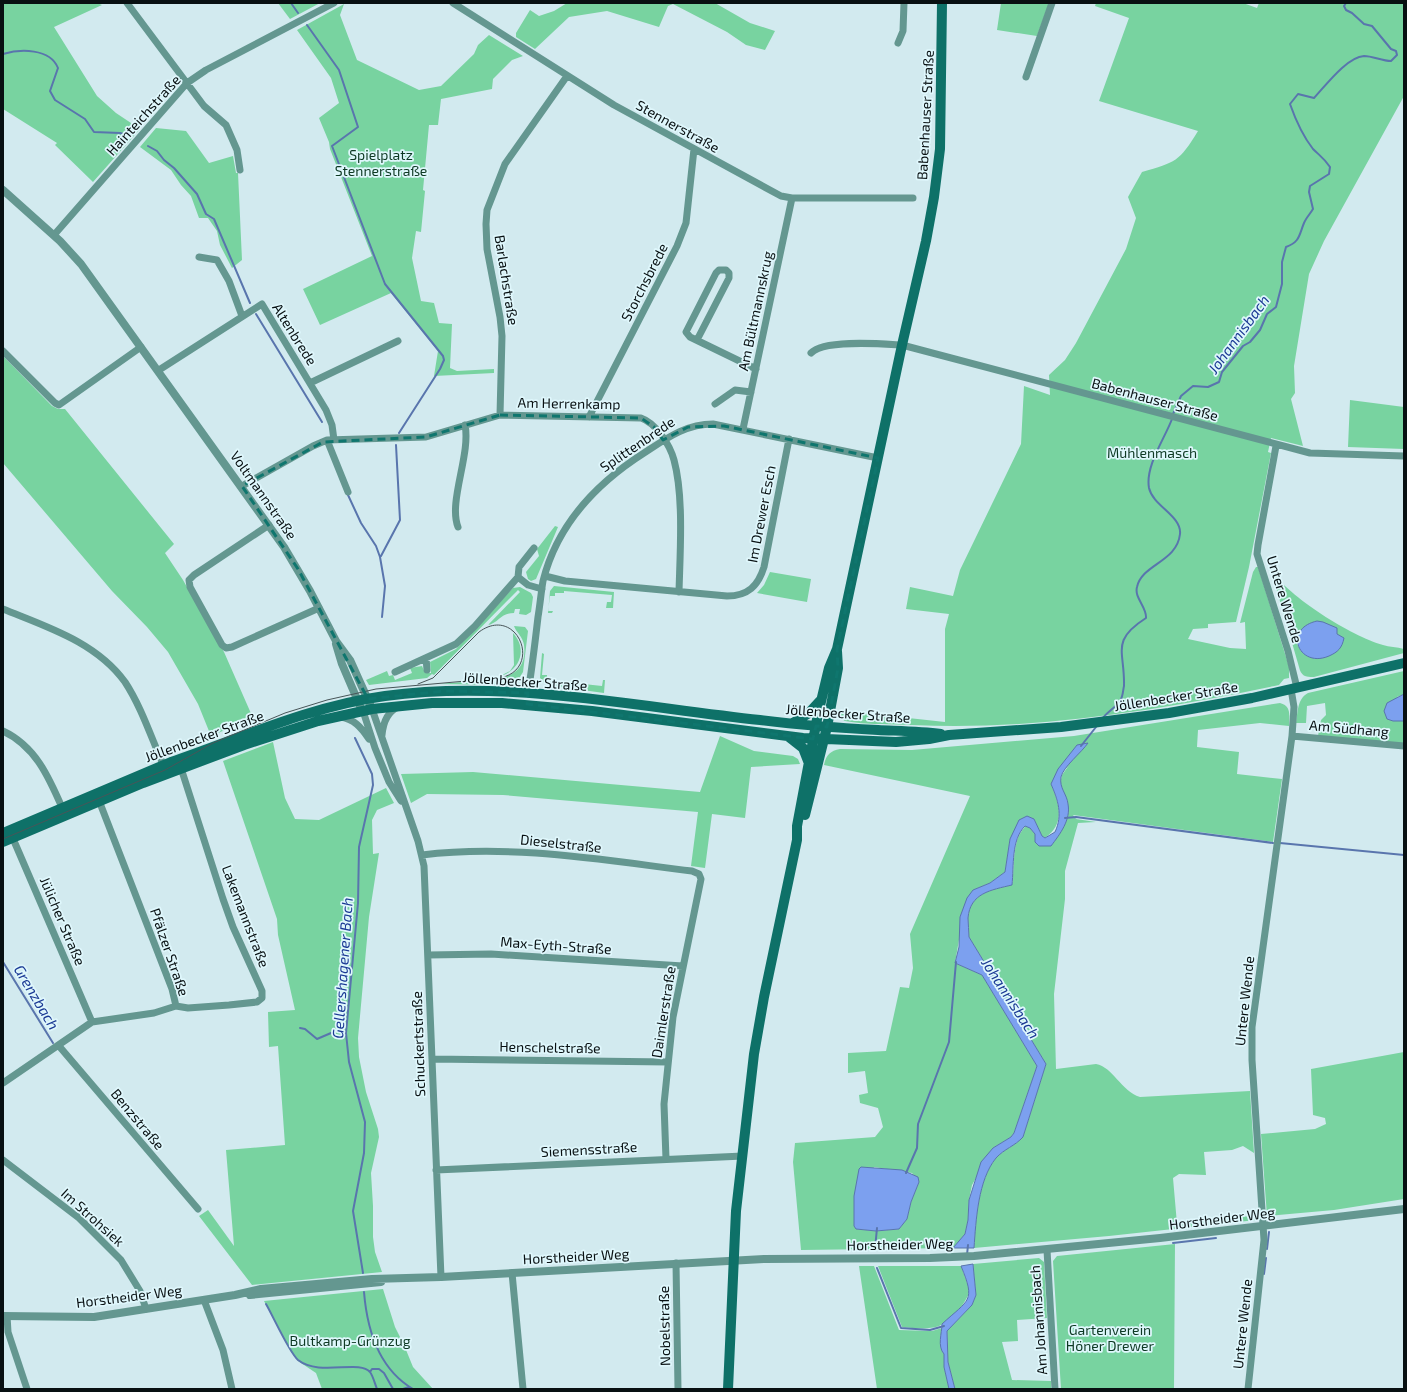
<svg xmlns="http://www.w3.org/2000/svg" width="1407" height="1392" font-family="'Exo 2',sans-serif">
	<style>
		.green { fill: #78d3a0; fill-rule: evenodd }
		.water { fill: #7ca0ef; stroke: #5975ad }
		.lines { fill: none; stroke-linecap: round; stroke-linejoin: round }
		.stream { stroke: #5975ad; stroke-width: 2 }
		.minor { stroke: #649790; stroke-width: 7 }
		.tertiary { stroke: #649790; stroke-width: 8 }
		.secondary { stroke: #0e7168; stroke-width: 10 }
		.tram { stroke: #485558; stroke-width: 1 }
		.marked { fill: none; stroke: #0f766e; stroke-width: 3; stroke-dasharray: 8 5; stroke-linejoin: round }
		.labels { text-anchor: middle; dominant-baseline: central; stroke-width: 3.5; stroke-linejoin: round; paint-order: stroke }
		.street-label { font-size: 14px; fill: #081012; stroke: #dff7fc }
		.park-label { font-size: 14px; fill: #0d3923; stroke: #dff7fc }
		.water-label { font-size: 15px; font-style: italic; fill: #1a3994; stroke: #dff7fc }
	</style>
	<rect width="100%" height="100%" fill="#d2eaef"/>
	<path class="green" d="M3,3H97L102,5L54,27L97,96L116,113L140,129L93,182L55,145L57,143L3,109Z
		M278,3H320L290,19Z
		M567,3H715L750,23L775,31L765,50L746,45L727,32L673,4L668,6L659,27L607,11L569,17L535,49L516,37V33L530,10L539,16L554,11Z
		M1001,3H1049L1037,36L997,30Z
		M1096,3H1243L1257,8L1259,3H1404V96L1324,241L1309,274L1294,366L1295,393L1291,399L1303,446L1271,438L1268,452L1271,453L1249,567L1236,622L1208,624V628L1193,629L1188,639L1230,648L1246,649L1245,622L1240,623L1253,572L1256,567H1258L1286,657L1289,667V678L1284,679L1279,685C1159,710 1035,731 912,725C890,724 867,725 845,721L840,718L835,710L945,722V629L949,614L906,609L910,587L953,596L960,570L1021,444L1024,386L1050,395L1049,375L1065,360L1076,343L1126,249L1136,218L1128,197L1142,172C1176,162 1179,162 1198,131L1099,101L1129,18L1095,6Z
		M344,4L340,15L357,60L419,90L441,86L474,54L478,45L489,35L523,56L512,60L493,79L492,89L441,99L438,125H429L423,190L425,191L421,232L416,231L412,258L421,301L434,303L439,323L452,324L450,368L457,371L494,369V373L434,376L438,351L391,293L320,325L303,289L372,256L330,149L329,142L319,118L339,103L331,78L297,30Z
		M156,128L186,131L209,163L233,156L236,173H238L242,260L232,268L220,245L217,231L208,218H199L191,196L181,185L171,170L140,147Z
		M3,356L52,406L58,409H65L174,544L165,553L183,580L224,652L253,718L211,736L198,704L168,652L147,627L112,591L3,463Z
		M1350,400L1404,407V449L1348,447Z
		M555,526L558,527L536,579L531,581L528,579L526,572L539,556L537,549Z
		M1271,570C1289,597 1351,636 1383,645C1389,647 1397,647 1404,649V653L1314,677C1305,677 1301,676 1299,667ZM1311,623L1337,634L1339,637L1301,651L1297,644L1298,635Z
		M770,572L811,579L807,602L757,593L764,585Z
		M554,586L614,592L613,608H606L607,602H611L612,595L564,591V593H555V596H550L548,611H553L552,613H548L550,591Z
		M520,587L531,593L533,597L531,612L526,615L519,614L520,609H515L514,613C500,613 499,623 488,625L520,592L518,590L434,675L432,674L427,678L369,685L366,680L387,671L389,676L393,675L395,680L412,673L410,668L422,666L425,673H431L430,662L456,649L513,588Z
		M514,626L525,627L528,631L523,672L516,683L506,685L438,684C451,683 463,682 475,681C500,679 528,678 524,645C523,637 516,632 514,626Z
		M513,633C528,649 520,671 500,676L510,671L514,665Z
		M542,653L544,654L542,675H547V680L602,686L603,680H605L604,693L546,685L540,678Z
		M1404,671V694L1397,697L1393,721H1404V744L1318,736L1321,720L1326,715L1325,703L1307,706L1306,723H1296C1298,712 1297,699 1308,693Z
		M1280,703C1292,706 1289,716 1289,726L1260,723L1198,730L1197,747L1239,752L1237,774L1282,779L1273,842L1073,815L1076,819L1096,822L1078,823L1065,871V899L1054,994L1056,1069L1096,1064C1113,1067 1121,1091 1140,1097L1250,1091L1254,1153L1243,1146L1232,1150L1204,1152L1206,1175L1179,1174L1173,1178L1177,1224L1259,1215L1256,1220L1109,1236L974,1248C976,1220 978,1180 996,1158C1004,1149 1015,1146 1023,1137L1046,1064L969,937C969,931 968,924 968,918C970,893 991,890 1012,885C1015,866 1011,840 1026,826L1030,828L1035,834V842L1043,846L1067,819L1068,804L1060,784L1062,775L1069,765L1051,784C1059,804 1066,823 1045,838L1042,836L1034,819L1010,839L1005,872L990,883L973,890L960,917L961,928L955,963L982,975L1037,1066L1014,1133L1011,1137L993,1148L972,1185L969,1200L968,1220L965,1234L953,1248L801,1250L793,1162L795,1143L875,1137L883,1127L878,1108L860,1103L859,1095L868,1093L865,1071L848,1073V1053L886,1051L900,987L909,988L913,968L910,934L970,796L824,765C826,755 830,751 840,749L912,750L1074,736ZM874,1167L912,1173L919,1182L911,1202L907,1219L899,1229L876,1231L857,1229L854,1226L855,1211Z
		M720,736L754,751L793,756L798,759L800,764L751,767L745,818L712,814L705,868L691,866L698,812L503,795L427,794L411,803L401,774L473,772L700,792Z
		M273,742L285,798L295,819L319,820L386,788L394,803L377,810L372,820L373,854L379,853L369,917L358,1038L359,1057L366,1092L378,1129L379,1137L371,1173L373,1206V1237L375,1252L382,1272L252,1285L199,1216L208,1210L234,1246L226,1150L285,1145L278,1046L269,1047L268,1012L295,1010L278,935L277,919L223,761Z
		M1404,1052V1199L1334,1210L1267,1216L1261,1134L1315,1129L1326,1124L1325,1118L1313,1115L1311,1069Z
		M1175,1244L1174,1389H1061L1053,1261L1057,1256Z
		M1039,1258L1044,1262L1047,1318L1017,1320L1018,1341L1002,1342L1012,1380L1051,1381V1389H955L948,1362L947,1331L972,1305L976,1295L973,1264Z
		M859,1266H874L899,1330L932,1331L942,1328C941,1336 938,1347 944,1354V1367L949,1389H877Z
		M878,1266H961L970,1291C965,1304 953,1320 939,1326C928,1330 914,1328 902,1327Z
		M383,1289L395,1327L404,1345L413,1367L433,1389H322L316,1373L298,1361L291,1352L264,1301Z"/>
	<path class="water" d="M1317,621L1323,622L1337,628V634L1344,638C1342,648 1338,652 1329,656C1299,669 1282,629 1317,621Z
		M1404,694V721H1393L1387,719L1384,711L1387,703Z
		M1088,743C1082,752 1063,767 1061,777C1059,788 1067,794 1068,804C1071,820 1060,834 1051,846H1039L1035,842V834L1030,828L1025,826C1011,840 1014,866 1012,885C991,890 970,893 968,918C968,924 969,931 969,937L1046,1064L1023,1137C1015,1146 1004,1149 996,1158C978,1180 976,1220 974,1248H953L965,1234L968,1220L969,1200L981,1162L993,1148L1011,1137L1014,1133L1037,1066L982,975L955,963L959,947L960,917L967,898L973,890L990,883L1005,872L1010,839L1019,820L1027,816L1034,819L1042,836L1045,838L1055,832C1063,815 1058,800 1051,784L1058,769L1077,745Z
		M861,1167L902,1170L918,1177L919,1182L911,1202L907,1219L899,1229L876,1231L856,1229L854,1226V1196L859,1169Z
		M973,1264L976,1295L972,1305L947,1331L948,1362L955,1389H949L944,1367V1354C937,1346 942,1333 942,1324C969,1299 976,1302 961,1266Z"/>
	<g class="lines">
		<path class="stream" d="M291,3L298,13
			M307,25L339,70L358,127L332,146L385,284L443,356L444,360L440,369L399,433
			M3,54C20,49 50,48 58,68L50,91L55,100L85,119L94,132L120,133L127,135
			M148,146L157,151L164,160L174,168L197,194L206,214L214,219L250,303
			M256,314L322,422
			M1173,414L1181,396L1193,386L1208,387L1219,382L1222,372L1243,346L1250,342L1260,330L1267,314L1276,307L1282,284V262L1286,247C1300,242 1299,235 1304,223C1306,218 1310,214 1313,209L1309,192L1310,186L1329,174L1330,167C1324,158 1320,156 1313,149C1302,135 1296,121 1290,104L1298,94L1314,98C1326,85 1347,57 1364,56C1373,56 1382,61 1391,61L1397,55L1396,51L1391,49L1372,26L1364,24L1352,13L1346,10L1344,6L1346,3
			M348,495L361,523L376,546L380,557L385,586L382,617
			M381,556L400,520L396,445
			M1102,719C1107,712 1115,708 1120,701C1123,697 1123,690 1124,686C1125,651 1110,641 1146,618C1147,607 1134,598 1137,587C1142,564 1177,562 1180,534C1182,516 1153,506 1149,488C1145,466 1165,438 1172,419
			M355,738L372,774L373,785L359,847L358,903L346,1033L349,1062L365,1122L364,1153L353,1211L363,1273
			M1081,746L1096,727
			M1065,818L1076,817L1273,843
			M1280,843L1404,855
			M3,962L53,1043
			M300,1028L305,1029L317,1039L331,1033
			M906,1173L917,1148L918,1124L949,1042L956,962
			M1173,1243L1216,1238
			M875,1249L877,1228
			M1267,1249L1269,1232
			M967,1255L968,1245
			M877,1268L901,1328L930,1330L944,1326
			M1264,1274L1266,1258
			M364,1292C367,1329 379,1369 413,1389
			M266,1304C273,1316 289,1352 298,1360C320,1377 359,1359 370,1372C373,1376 375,1384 377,1389
			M370,1372L372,1369H379L384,1373L393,1389
			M403,1389L409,1387"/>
		<path class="minor" d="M127,3L204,106L226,125L237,150L240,170
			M453,3L614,105L781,196L792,198H913
			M898,43L903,31L904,3
			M1026,77L1052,3
			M54,235L187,83L206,70L334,3
			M199,257L217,260L229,281L242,316
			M697,340L729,278V273L726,270H719L716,273L686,332L690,337L756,369
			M3,351L55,403L59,405L141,347
			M811,353C824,339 883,344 902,345L1310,453L1404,456
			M159,370L262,304L326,410L332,425L334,440
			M310,383L398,341
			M715,404L735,390L751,392
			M500,415L502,336L500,317L487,249L486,224L487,210L505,164L567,76
			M589,417L677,246L686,223L694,149
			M743,429L792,198
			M327,440L348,492
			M1276,446L1258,545L1257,554L1288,651L1297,688
			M242,486L313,446L327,440L426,437L500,415L641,418C656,423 670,445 674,460C684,497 680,553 679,592
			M269,525L194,575L189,580L190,587L222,645L226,648L232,647L319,608
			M458,527C448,502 471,454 465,425
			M545,576L565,581L727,596C748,596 758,586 764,567L789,439
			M518,577L519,567L534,548
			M3,609C47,627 96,642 125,682C142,708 152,740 165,769
			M426,658L427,670
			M395,672L456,644L475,626L518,577L528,585L542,589
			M528,693C532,668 535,643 538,617C540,605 541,593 543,581C557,525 597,483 644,453C667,438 686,424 713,424L878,458
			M372,709L418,841L424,866L441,1277
			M363,711L375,748L389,782L401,801
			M340,717C354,719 361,727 369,739
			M3,731C37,747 50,780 64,812
			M382,735C383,724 387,712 398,707
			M1292,736L1404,746
			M98,798L172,989L176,1006
			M11,834L92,1022
			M422,855C512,844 602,860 692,871L699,874L701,879L673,1017L664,1104L666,1159
			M428,955L491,954L683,966
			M59,1046L198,1209
			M432,1059L668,1062
			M3,1083L92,1022L154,1013L176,1006L188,1008L229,1005L257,1002L262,998V991L233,927L223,899L180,765
			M3,1160L79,1218L121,1260L140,1291L146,1309
			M436,1170L743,1156
			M1047,1250L1055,1389
			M676,1263L678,1389
			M512,1273L523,1389
			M204,1300L223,1350L232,1389
			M7,1316L8,1332L27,1389
			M1248,1389L1264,1240L1252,1060V1027L1292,736L1294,707L1291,689"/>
		<path class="tertiary" d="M3,190L60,241L81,264L284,547L310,591L336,641L350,660L372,709
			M336,644L342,664L360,706
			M250,1295L381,1282
			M3,1316L94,1317L235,1295L261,1289L372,1279L441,1277L764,1259L930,1258L974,1256L1160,1238L1404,1209"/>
		<path class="secondary" d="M793,723L809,713L820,701
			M789,737L803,748L808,761
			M805,815L827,727L838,668L837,651
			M3,833L171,762C241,738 311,706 385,696C508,679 637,707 760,720C799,725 839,728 878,730C899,731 920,731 941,734
			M3,842L143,783L244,745L318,721L372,709L432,703H502L592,711L803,738L896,742L929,739L949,735L1061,727L1169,713L1252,698L1404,663
			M728,1389L736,1211L754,1054L764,997L797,840V826L818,714L829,668L837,649L902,345L926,241L934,197L940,149L942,3"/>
		<path class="tram" d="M3,839L165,770L213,743L285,713L327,700L376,689L500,678C544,669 517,604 479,632L433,678L418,684"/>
	</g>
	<path class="marked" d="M500,415L641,418L654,427L663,440L688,427L724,426L878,458L837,649L838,668L827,727L816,726L813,739L527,704L528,693L444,691L368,699L298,569L242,486L323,442L426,437Z"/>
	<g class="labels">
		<g class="street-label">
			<text transform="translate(143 115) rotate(-48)">Hainteichstraße</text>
			<text transform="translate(925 115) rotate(-87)">Babenhauser Straße</text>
			<text transform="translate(678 126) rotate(29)">Stennerstraße</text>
			<text transform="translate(507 280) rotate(81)">Barlachstraße</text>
			<text transform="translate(644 282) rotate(-63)">Storchsbrede</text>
			<text transform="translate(755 311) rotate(-78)">Am Bültmannskrug</text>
			<text transform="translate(295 334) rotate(58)">Altenbrede</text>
			<text transform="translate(1155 399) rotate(15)">Babenhauser Straße</text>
			<text transform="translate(569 403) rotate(1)">Am Herrenkamp</text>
			<text transform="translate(637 444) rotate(-34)">Splittenbrede</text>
			<text transform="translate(264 495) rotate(55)">Voltmannstraße</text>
			<text transform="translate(761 514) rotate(-79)">Im Drewer Esch</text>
			<text transform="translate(1285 599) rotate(73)">Untere Wende</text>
			<text transform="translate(525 681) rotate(4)">Jöllenbecker Straße</text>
			<text transform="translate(1176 696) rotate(-9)">Jöllenbecker Straße</text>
			<text transform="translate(848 713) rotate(4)">Jöllenbecker Straße</text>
			<text transform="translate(1349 728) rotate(5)">Am Südhang</text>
			<text transform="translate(204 736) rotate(-20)">Jöllenbecker Straße</text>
			<text transform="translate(561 843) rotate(6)">Dieselstraße</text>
			<text transform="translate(246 916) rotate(69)">Lakemannstraße</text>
			<text transform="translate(63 921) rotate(67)">Jülicher Straße</text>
			<text transform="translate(556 945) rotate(4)">Max-Eyth-Straße</text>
			<text transform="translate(170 952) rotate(71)">Pfälzer Straße</text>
			<text transform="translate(1244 1001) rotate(-84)">Untere Wende</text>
			<text transform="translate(663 1012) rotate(-81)">Daimlerstraße</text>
			<text transform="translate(418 1044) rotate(-92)">Schuckertstraße</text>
			<text transform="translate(550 1047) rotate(1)">Henschelstraße</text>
			<text transform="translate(138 1119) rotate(50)">Benzstraße</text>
			<text transform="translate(589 1149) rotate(-3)">Siemensstraße</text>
			<text transform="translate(93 1217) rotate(42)">Im Strohsiek</text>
			<text transform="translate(1222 1218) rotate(-7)">Horstheider Weg</text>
			<text transform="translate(900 1244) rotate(-1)">Horstheider Weg</text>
			<text transform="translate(576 1256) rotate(-3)">Horstheider Weg</text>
			<text transform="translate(129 1296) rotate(-7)">Horstheider Weg</text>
			<text transform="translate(1038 1320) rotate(-94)">Am Johannisbach</text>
			<text transform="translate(1242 1324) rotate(-84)">Untere Wende</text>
			<text transform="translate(664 1326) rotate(-91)">Nobelstraße</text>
		</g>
		<g class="park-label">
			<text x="381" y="154">Spielplatz<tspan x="381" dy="16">Stennerstraße</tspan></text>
			<text x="1152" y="452">Mühlenmasch</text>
			<text x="1110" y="1329">Gartenverein<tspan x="1110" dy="16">Höner Drewer</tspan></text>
			<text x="350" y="1340">Bultkamp-Grünzug</text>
		</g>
		<g class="water-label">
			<text transform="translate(1238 334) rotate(-54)">Johannisbach</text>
			<text transform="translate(342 968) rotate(-86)">Gellershagener Bach</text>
			<text transform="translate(37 997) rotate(59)">Grenzbach</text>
			<text transform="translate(1011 998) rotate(57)">Johannisbach</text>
		</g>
	</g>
	<rect width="1407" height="1392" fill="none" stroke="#081012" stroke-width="8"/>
</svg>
